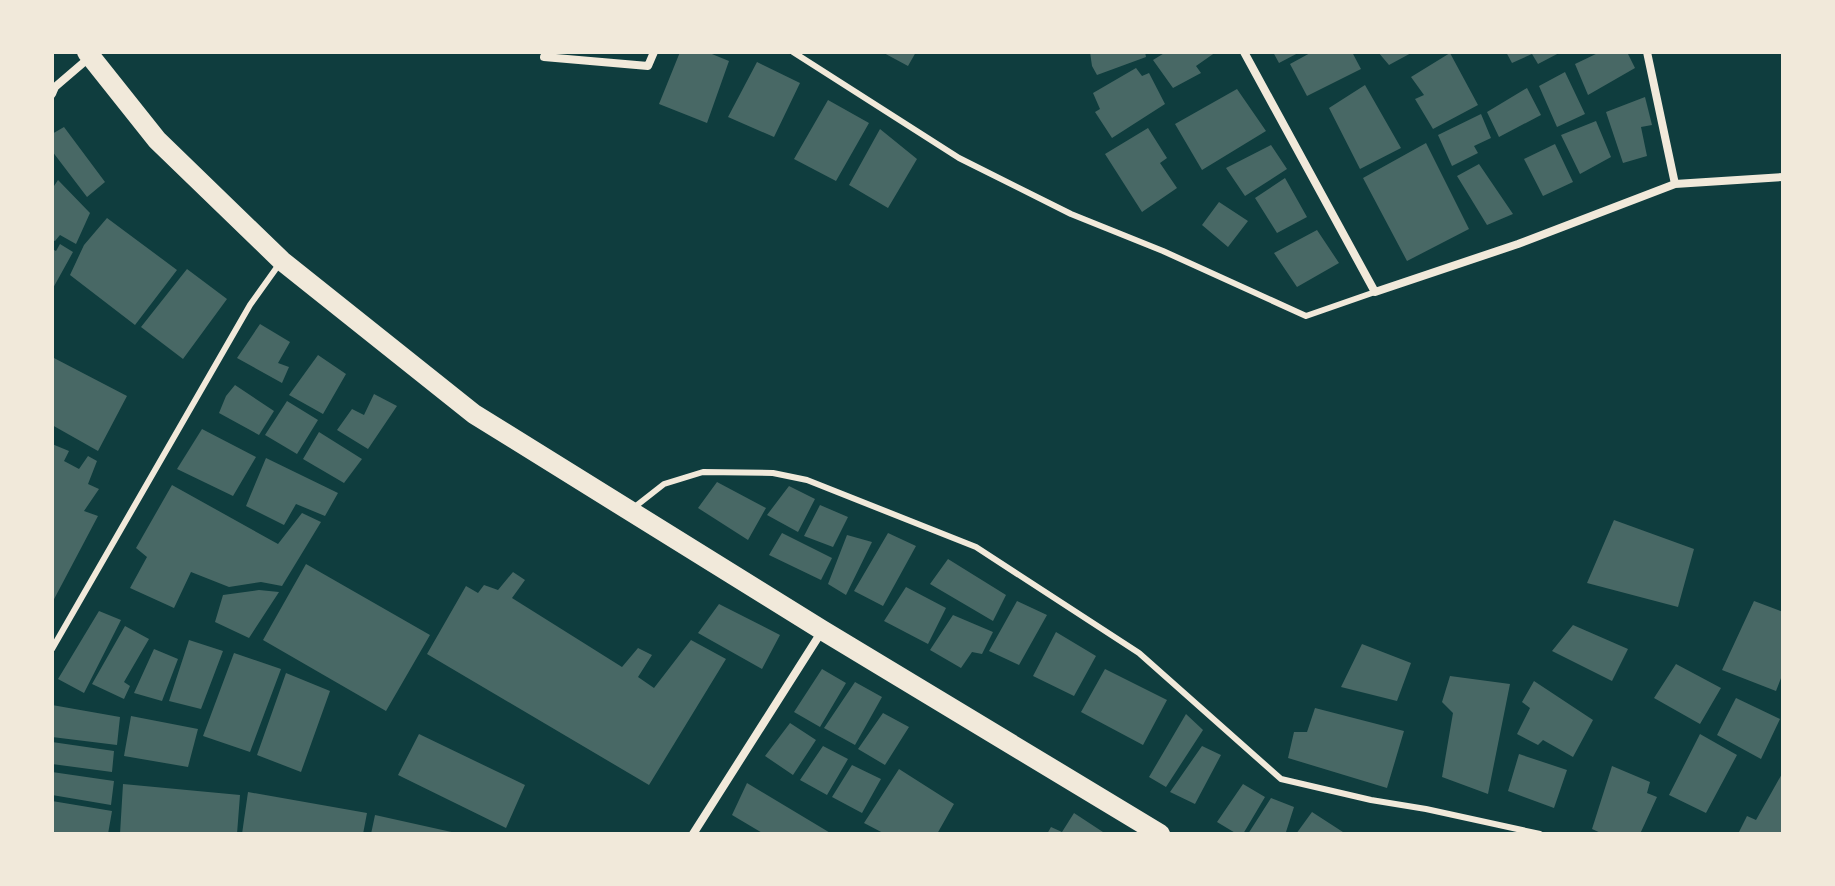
<svg xmlns="http://www.w3.org/2000/svg" width="1835" height="886" font-family="Roboto,sans-serif">
	<style>
		.building { fill: #486865 }
		.lines { fill: none; stroke-linecap: round; stroke-linejoin: round }
		.service { stroke: #f1e9da; stroke-width: 6 }
		.minor { stroke: #f1e9da; stroke-width: 8 }
		.primary { stroke: #f1e9da; stroke-width: 20 }
	</style>
	<rect width="100%" height="100%" fill="#0f3d3e"/>
	<path class="building" d="M680,52H707L729,61L707,123L659,104Z
		M882,52H916L908,66Z
		M1090,52H1145L1146,57L1097,75L1092,66Z
		M1166,52H1216L1196,66L1201,73L1173,88L1153,60Z
		M1273,52H1300L1279,63Z
		M1312,52H1352L1361,69L1307,96L1290,64Z
		M1378,52H1413L1389,65Z
		M1506,52H1561L1538,64L1532,54L1512,63Z
		M1600,52H1627L1635,68L1588,95L1575,64Z
		M1450,53L1478,105L1433,129L1415,99L1424,95L1411,77Z
		M757,62L800,83L774,137L728,117Z
		M1136,68L1142,76L1149,73L1165,104L1112,138L1095,112L1100,109L1093,93Z
		M1565,72L1585,114L1557,127L1539,86Z
		M1365,85L1401,148L1360,169L1329,108Z
		M1527,88L1541,115L1499,137L1487,112Z
		M1237,89L1266,131L1202,170L1175,124Z
		M1645,97L1652,125L1641,127L1647,156L1623,163L1606,112Z
		M828,100L869,123L836,181L794,159Z
		M1481,114L1491,138L1474,146L1478,153L1452,166L1438,135Z
		M1596,121L1611,157L1580,174L1561,135Z
		M64,127L105,182L87,197L52,151V134Z
		M1148,128L1167,158L1160,163L1177,188L1142,212L1105,154Z
		M880,129L917,159L888,208L849,185Z
		M1426,143L1469,229L1407,261L1363,178Z
		M1555,144L1573,182L1543,196L1524,159Z
		M1271,145L1287,169L1245,196L1226,168Z
		M1479,164L1513,214L1487,225L1457,176Z
		M1285,178L1307,217L1277,233L1255,198Z
		M58,180L90,213L76,244L60,235L55,241L52,240V189Z
		M1219,202L1248,221L1228,247L1202,225Z
		M107,218L177,270L135,325L70,275L84,245Z
		M1317,230L1339,263L1297,287L1274,253Z
		M60,244L73,252L52,290V249L56,251Z
		M187,269L227,299L183,359L141,327Z
		M260,324L290,342L278,363L289,367L282,383L237,358Z
		M318,355L346,374L323,414L289,395Z
		M52,357L127,396L98,451L52,425Z
		M235,385L274,411L259,435L219,413L226,396Z
		M374,394L397,406L368,449L337,430L352,409L364,415Z
		M287,401L318,420L297,454L265,435Z
		M202,429L256,457L233,496L177,469Z
		M319,432L362,459L344,483L303,459Z
		M52,444L69,451L64,461L79,469L88,456L97,461L88,484L99,489L84,511L98,516L52,603Z
		M266,458L338,493L325,516L296,504L284,525L246,506Z
		M717,482L766,508L748,540L698,508Z
		M172,485L278,544L302,513L321,522L282,586L261,582L229,587L191,572L174,608L130,588L147,557L136,548Z
		M789,486L815,499L798,532L767,515Z
		M820,505L848,517L833,547L804,536Z
		M1614,520L1694,549L1678,607L1587,583Z
		M782,533L832,558L821,580L769,555Z
		M888,533L916,546L883,606L854,591Z
		M847,535L872,542L846,595L828,584Z
		M948,559L1006,595L993,621L930,584Z
		M306,564L430,635L386,711L263,640Z
		M513,572L525,580L512,598L622,667L638,648L652,655L638,677L654,688L691,640L726,659L649,785L427,654L466,586L478,593L484,585L498,590Z
		M906,587L946,608L928,644L884,621Z
		M259,590L279,592L249,638L215,622L223,595Z
		M1017,601L1047,615L1019,665L989,651Z
		M1754,601L1783,612V673L1776,691L1722,670Z
		M719,604L780,635L762,669L698,633Z
		M99,611L121,620L84,693L58,679Z
		M953,615L993,632L982,654L972,652L961,668L930,650Z
		M1573,625L1628,649L1612,681L1552,651Z
		M125,626L149,639L124,682L130,686L124,699L92,684Z
		M1056,632L1096,656L1074,696L1033,676Z
		M189,640L223,651L201,709L169,701Z
		M1362,644L1411,663L1397,701L1341,687Z
		M154,649L178,659L162,701L134,693Z
		M234,653L281,669L250,752L203,736Z
		M1676,664L1721,688L1700,724L1654,698Z
		M822,669L846,683L820,727L794,712Z
		M1105,669L1167,700L1143,745L1081,712Z
		M286,673L330,691L301,772L257,755Z
		M1450,676L1510,684L1488,794L1442,777L1453,713L1442,702Z
		M1534,681L1593,720L1573,757L1543,740L1538,745L1517,734L1530,708L1522,702Z
		M855,682L882,697L855,745L824,728Z
		M1736,698L1780,719L1761,759L1717,735Z
		M52,705L120,717L117,745L52,737Z
		M1315,708L1404,731L1387,788L1288,758L1294,732H1307Z
		M883,713L909,727L885,765L858,749Z
		M1186,714L1203,730L1166,787L1149,777Z
		M131,716L198,729L188,767L124,756Z
		M790,723L816,740L793,775L765,756Z
		M419,734L525,785L506,828L398,775Z
		M1700,734L1737,755L1706,813L1669,795Z
		M52,742L114,751L112,772L52,764Z
		M823,746L848,759L827,795L800,780Z
		M1202,746L1221,755L1195,804L1170,792Z
		M1519,754L1567,770L1554,808L1508,791Z
		M852,765L881,779L862,813L832,797Z
		M1612,766L1650,782L1647,793L1657,797L1640,834H1603L1592,829Z
		M899,769L954,804L937,834H885L864,823Z
		M52,772L114,781L111,805L52,795Z
		M1783,772V834H1738L1747,816L1756,820Z
		M747,783L832,834H764L732,815Z
		M123,784L240,795L237,834H120Z
		M1243,784L1265,797L1243,834H1237L1217,822Z
		M248,792L367,813L363,834H242Z
		M1271,798L1294,807L1286,832L1284,834H1248Z
		M52,801L112,811L108,834H64L52,832Z
		M1312,812L1346,834H1296Z
		M1074,813L1106,834H1047L1051,827L1062,832Z
		M375,815L456,833V834H371Z"/>
	<g class="lines">
		<path class="service" d="M793,52L959,158L1071,214L1163,251L1306,316L1375,292
			M632,509L664,484L703,472L773,473L807,480L976,547L1139,653L1281,779L1371,800L1426,809L1540,834
			M52,649L250,305L280,263"/>
		<path class="minor" d="M1244,52L1375,292L1518,244L1675,184L1783,177
			M1647,52L1675,184
			M544,57L648,66L654,52
			M52,94L55,87L90,57
			M693,834L822,631"/>
		<path class="primary" d="M87,52L157,140L282,261L474,414L822,630L1160,834"/>
	</g>
	<rect width="1835" height="886" fill="none" stroke="#f1e9da" stroke-width="108"/>
</svg>
